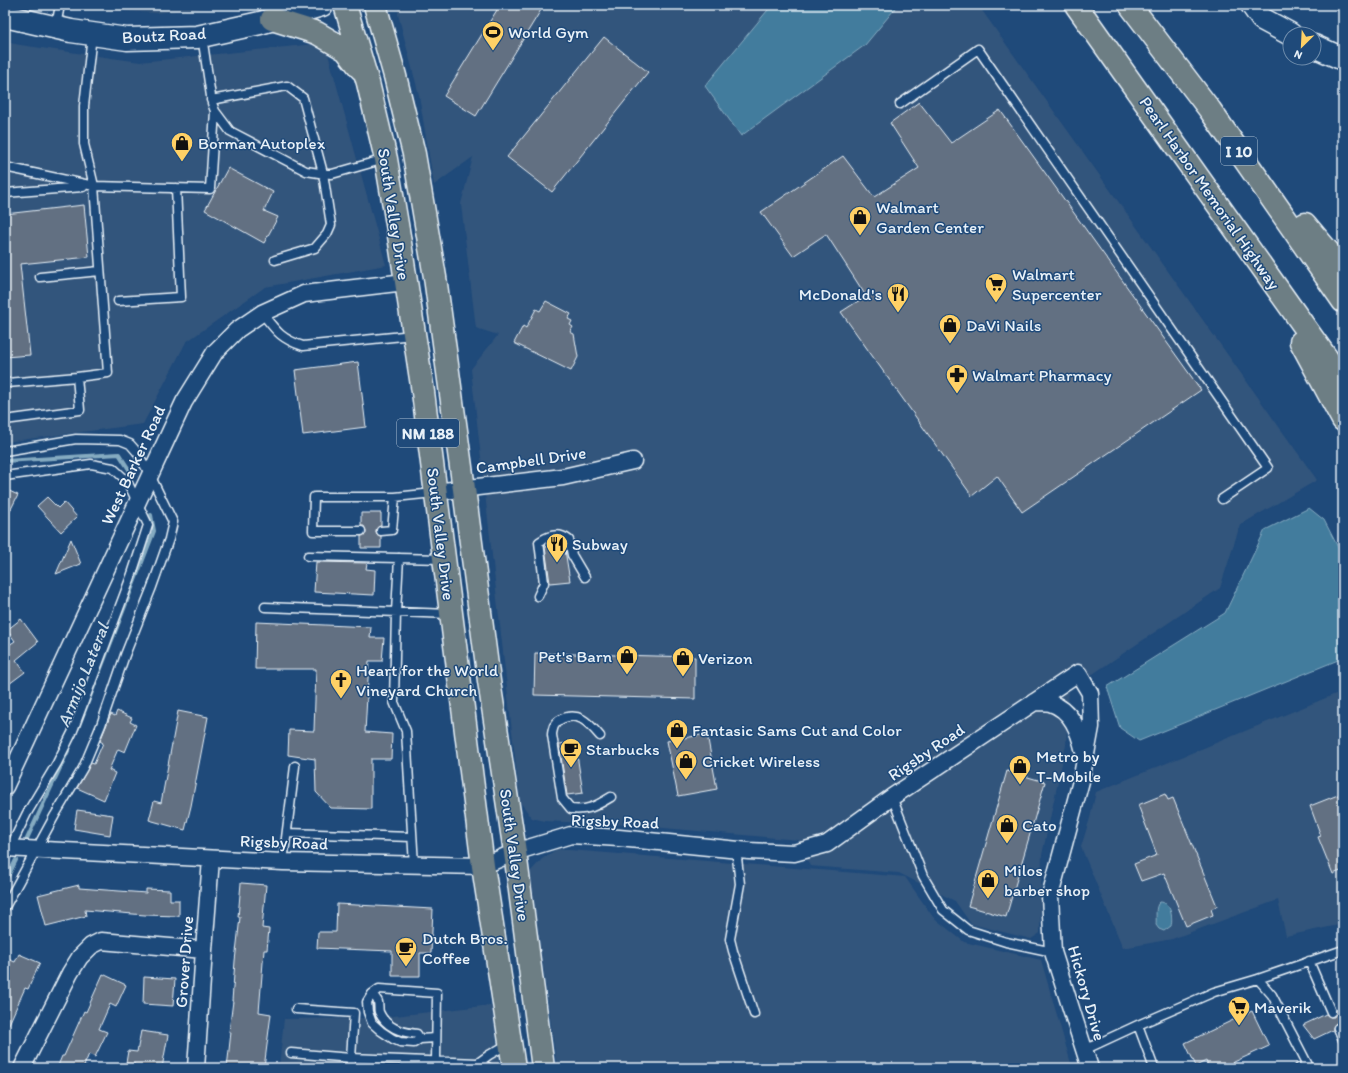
<svg xmlns="http://www.w3.org/2000/svg" width="1348" height="1073" font-family="Itim,sans-serif">
	<style>
		.built { fill: #33557c }
		.water { fill: #437c9d; stroke: #85abc1 }
		.lines { fill: none; stroke-linecap: round; stroke-linejoin: round }
		.stream { stroke: #85abc1; stroke-width: 4 }
		.building { fill: #627082; stroke: #e8f1f8 }
		.lane-casing { stroke: #e8f1f8; stroke-width: 11 }
		.street-casing { stroke: #e8f1f8; stroke-width: 19 }
		.secondary-casing { stroke: #e8f1f8; stroke-width: 25 }
		.primary-casing { stroke: #e8f1f8; stroke-width: 25 }
		.highway-casing { stroke: #e8f1f8; stroke-width: 25 }
		.lane { stroke: #1f4a7a; stroke-width: 8 }
		.street { stroke: #1f4a7a; stroke-width: 16 }
		.secondary { stroke: #1f4a7a; stroke-width: 22 }
		.primary { stroke: #6d7e84; stroke-width: 22 }
		.highway { stroke: #6d7e84; stroke-width: 22 }
		.labels { text-anchor: middle; dominant-baseline: central; stroke-width: 3; stroke-linejoin: round; paint-order: stroke }
		.shield { fill: #1f4a7a; stroke: #acbfd2; stroke-width: 1 }
		.shield-label { font-size: 16px; font-weight: bold; fill: #e8f1f8 }
		.poi-label { font-size: 17px; fill: #e8f1f8; stroke: #1f4a7a; text-anchor: start }
		.street-label { font-size: 17px; fill: #e8f1f8; stroke: #1f4a7a }
		.water-label { font-size: 18px; font-style: italic; fill: #cfdfea; stroke: #1f4a7a }
	</style>
	<rect width="100%" height="100%" fill="#1f4a7a"/>
	<filter id="ink" filterUnits="userSpaceOnUse"><feTurbulence type="fractalNoise" baseFrequency=".025" numOctaves="2"/><feDisplacementMap in="SourceGraphic" scale="8" xChannelSelector="R" yChannelSelector="G"/><feConvolveMatrix kernelMatrix="1 2 1 2 8 2 1 2 1" color-interpolation-filters="sRGB"/></filter>
	<g filter="url(#ink)">
		<path class="built" d="M74,5H220L195,9L156,13L108,10Z
			M398,5H978L1317,480L1240,525L1220,588L1069,690L1066,745L1042,855L1040,933L1031,939L971,924L955,901L899,873L810,866L799,840L630,825L545,821L532,818L520,802L471,369L498,335L476,328L461,204L473,157L434,185L419,95L398,14Z
			M5,42L20,45L140,62L325,43L386,265L265,287L186,342L143,424L5,442Z
			M1343,691V924L1286,936L1278,900L1172,939L1123,948L1081,847L1090,818L1096,792Z
			M557,849L905,877L933,917L964,942L1041,960L1072,1067L1068,1068H557L530,872L542,859Z
			M492,1005L500,1068H279L284,1019L377,1018Z"/>
		<path class="water" d="M772,5H898L865,45L741,136L705,86Z
			M1309,508L1324,520L1343,557V658L1139,741L1120,728L1107,687L1225,613L1265,530Z
			M1160,902C1171,902 1173,918 1171,926L1164,931L1159,929L1156,925C1157,918 1154,906 1160,902Z"/>
		<g class="lines">
			<path class="stream" d="M5,461L119,454L130,471
				M78,728L154,531L151,515
				M25,843L68,751
				M5,882L16,860"/>
		</g>
		<path class="building" d="M500,5H544L476,116L444,96Z
			M604,37L648,72L552,192L507,157Z
			M919,102L951,143L1000,110L1201,390L1022,512L997,476L972,496L841,312L866,296L826,234L793,256L761,212L843,156L874,197L919,168L890,123Z
			M228,168L273,192L264,211L278,217L264,243L205,210Z
			M84,205L89,257L20,264L30,355L5,357V214Z
			M546,301L571,314L568,319L572,321L570,325L573,327L570,332L574,334L578,357L571,371L514,343L523,326L526,328L536,309L540,311Z
			M358,362L366,427L303,435L295,370Z
			M5,489L18,495L5,521Z
			M47,497L58,508L64,502L77,517L61,532L37,506Z
			M361,513H381V526L378,527L376,531L377,534L381,536V548H361V536L366,534V531L364,526H361Z
			M71,539L81,564L56,574Z
			M564,544L570,581L550,583L545,547Z
			M316,562L367,563L366,569L375,570L374,595L314,592Z
			M21,619L38,642L16,660L25,672L5,687V645L6,647L15,641L7,630Z
			M256,622L371,627L370,638H384L382,661H369L365,732L392,734L391,759H371V809L331,808L316,792L315,759L288,755L289,730L314,731L316,669H255Z
			M535,653L695,657V699L534,695Z
			M117,711L132,718L130,722L136,725L125,752L118,749L109,770L115,773L104,800L77,788L91,763L94,764L103,743L100,741L111,714L115,716Z
			M178,711L208,717L191,806L185,830L149,820L154,801L161,803Z
			M707,734L717,789L678,796L667,741Z
			M575,742L583,793L567,795L559,744Z
			M1007,771L1045,782L1006,917L968,906Z
			M1343,793V870L1333,874L1318,837L1321,836L1310,806Z
			M1165,794L1168,800L1173,798L1217,906L1211,909L1213,915L1186,926L1164,873L1141,881L1134,864L1157,855L1138,805Z
			M77,810L113,815L110,835L74,829Z
			M241,883L266,885L262,928L269,929L267,950H264L259,1012L271,1014L264,1068H227L231,1032H229L233,1001H232L235,961L240,917H238Z
			M79,885V888L146,893V889L170,890V900H179V916L145,915L85,910L86,916L46,926L38,895Z
			M337,904L433,909L431,953H420V976H392V951L317,948L318,932H336Z
			M19,954L40,963L28,989L25,988L5,1033V966L8,959L15,962Z
			M103,974L126,985L116,1007L110,1004L99,1029L107,1032L95,1057L89,1054L84,1066L90,1068H57L62,1056H64L84,1011L86,1012Z
			M144,977L175,979L173,1006L143,1004Z
			M1343,1007V1026L1339,1023H1336L1333,1027V1030L1314,1039L1303,1025L1326,1014L1330,1017H1334L1336,1013V1010Z
			M1252,1011L1269,1046L1221,1068H1209L1206,1061L1196,1066L1185,1043Z
			M141,1031L168,1035L162,1068H134L135,1064L126,1063L128,1051L137,1052Z"/>
		<g class="lines">
			<g class="lane-casing">
				<path id="lane" d="M56,26L60,5
					M92,35L84,106V144L94,186L210,189L215,111
					M202,36L212,103L215,111L230,131L306,171L319,173L332,174L385,159
					M211,100L287,86L303,98L323,173L331,225L327,234L315,248L275,260
					M900,104L978,49L1268,468L1222,499
					M5,167L94,186
					M5,193L83,187
					M40,277L100,271
					M118,301L181,297L176,188
					M262,313C276,331 281,339 303,346L413,335
					M77,377L108,373L94,186
					M5,420L80,410L77,377L7,383
					M5,451L76,439L120,440L130,444L137,452L150,475L173,522L169,539L152,587L125,655L101,725L83,768L55,815L5,907
					M5,476L91,464L113,468L127,481L148,525L132,574L72,733L57,763L27,813L5,858
					M361,531H313L314,497H395L434,493
					M381,531L392,530L395,497
					M308,556L443,559
					M399,558L396,612L394,702L406,731L414,865
					M538,596L544,583L539,542C549,535 559,532 569,540L572,555L585,577
					M265,607L450,614
					M600,736C595,730 589,723 582,719C573,714 559,717 554,726C553,729 552,733 552,735L562,798L571,809C588,811 596,806 611,797
					M892,797L923,876L943,910L968,930L1006,942L1053,952
					M288,833L412,837
					M736,849L740,884L730,939L733,951L754,1014
					M283,862L295,766
					M1309,961L1331,1012
					M1258,979L1343,950
					M372,994C374,996 377,999 378,1002C379,1005 378,1009 379,1012C386,1028 401,1032 417,1034L420,1039
					M1138,1025L1154,1068
					M1338,1028L1343,1040
					M1084,1050L1138,1025L1214,992L1258,979L1272,995L1308,1065L1299,1068
					M291,1053L351,1058L354,1013L296,1009
					M436,1061L437,993L379,989L372,994L367,1002L368,1012L372,1023L381,1031L393,1039L400,1042L414,1043L420,1039L436,1038
					M351,1068V1058L478,1063
					M489,1068L478,1063L489,1055L510,1043"/>
			</g>
			<g class="street-casing">
				<path id="street" d="M435,492L563,477L633,461
					M1034,702C1039,702 1045,702 1050,703C1072,710 1079,731 1084,752
					M5,787L184,402L215,352L237,330L262,313L304,294L405,282
					M5,848L283,862L483,866L515,852L571,835L619,838L749,851L794,853L827,844L892,797L1078,673L1090,693L1091,727L1081,781L1050,896L1053,952L1090,1068
					M22,1068L70,973L80,957L91,946L101,941L204,950
					M196,1068L204,950L211,859"/>
			</g>
			<g class="secondary-casing">
				<path id="secondary" d="M1252,5L1262,19L1290,34
					M5,16L71,31L127,39L197,37L260,23L322,5
					M1314,46L1343,59"/>
			</g>
			<g class="primary-casing">
				<path id="primary" d="M345,5L368,83L386,159L399,236L423,392L483,866L514,1068
					M375,5L395,76L414,154L435,277L464,489L489,681L515,852L543,1068
					M272,19L317,33L346,50L361,69"/>
			</g>
			<g class="highway-casing">
				<path id="highway" d="M1076,5L1343,381
					M1130,5L1210,110L1343,301
					M1305,224L1343,269
					M1301,342L1343,420"/>
			</g>
			<use href="#lane" class="lane"/>
			<use href="#street" class="street"/>
			<use href="#secondary" class="secondary"/>
			<use href="#primary" class="primary"/>
			<use href="#highway" class="highway"/>
		</g>
	</g>
	<defs>
		<g id="stadium-pin" transform="scale(1.15)"><path d="M0 17L-7.5 6A9.5 9.5 0 1 1 7.5 6Z" fill="#ffd166" stroke="#1f4a7a"/><path d="M0-5a6.5 5 0 1 0 0 10a6.5 5 0 1 0 0-10ZM-3.5-1.8h7v3.6h-7Z" fill="#111"/></g>
		<g id="shop-pin" transform="scale(1.15)"><path d="M0 17L-7.5 6A9.5 9.5 0 1 1 7.5 6Z" fill="#ffd166" stroke="#1f4a7a"/><path d="M-5-2.5h2.3a2.7 3.5 0 0 1 5.4 0H5L5.5 6h-11ZM-1.5-2.5h3a1.5 2.3 0 0 0-3 0Z" fill="#111"/></g>
		<g id="supermarket-pin" transform="scale(1.15)"><path d="M0 17L-7.5 6A9.5 9.5 0 1 1 7.5 6Z" fill="#ffd166" stroke="#1f4a7a"/><path d="M-6-5.5h2.5l.6 2H6L4.5 2H-2.5L-4.4-4H-6ZM-1.5 3.2a1.3 1.3 0 1 0 .1 0ZM3 3.2a1.3 1.3 0 1 0 .1 0Z" fill="#111"/></g>
		<g id="restaurant-pin" transform="scale(1.15)"><path d="M0 17L-7.5 6A9.5 9.5 0 1 1 7.5 6Z" fill="#ffd166" stroke="#1f4a7a"/><path d="M-5-6h1v4h1v-4h1v4h1v-4h1v5L-1.5 .5V6h-2V.5L-5-1ZM5-6V6H3V1.5H1.5Q1.5-4 5-6Z" fill="#111"/></g>
		<g id="pharmacy-pin" transform="scale(1.15)"><path d="M0 17L-7.5 6A9.5 9.5 0 1 1 7.5 6Z" fill="#ffd166" stroke="#1f4a7a"/><path d="M-2-6h4v4h4v4h-4v4h-4v-4h-4v-4h4Z" fill="#111"/></g>
		<g id="church-pin" transform="scale(1.15)"><path d="M0 17L-7.5 6A9.5 9.5 0 1 1 7.5 6Z" fill="#ffd166" stroke="#1f4a7a"/><path d="M-1.2-6h2.4v3.5h3.3v2.4h-3.3V6h-2.4V-.1h-3.3v-2.4h3.3Z" fill="#111"/></g>
		<g id="cafe-pin" transform="scale(1.15)"><path d="M0 17L-7.5 6A9.5 9.5 0 1 1 7.5 6Z" fill="#ffd166" stroke="#1f4a7a"/><path d="M-5.5-4.5H6V0H3Q3 3.5 0 3.5H-2.5Q-5.5 3.5-5.5 0ZM3-3.2v2h1.7v-2ZM-6 4.5H4V6H-6Z" fill="#111"/></g>
	</defs>
	<g fill-rule="evenodd">
		<use href="#stadium-pin" x="493" y="32"/>
		<use href="#shop-pin" x="182" y="143"/>
		<use href="#shop-pin" x="860" y="217"/>
		<use href="#supermarket-pin" x="996" y="284"/>
		<use href="#restaurant-pin" x="898" y="294"/>
		<use href="#shop-pin" x="950" y="325"/>
		<use href="#pharmacy-pin" x="957" y="375"/>
		<use href="#restaurant-pin" x="557" y="544"/>
		<use href="#shop-pin" x="627" y="656"/>
		<use href="#shop-pin" x="683" y="658"/>
		<use href="#church-pin" x="341" y="680"/>
		<use href="#shop-pin" x="677" y="730"/>
		<use href="#cafe-pin" x="571" y="749"/>
		<use href="#shop-pin" x="686" y="761"/>
		<use href="#shop-pin" x="1020" y="766"/>
		<use href="#shop-pin" x="1007" y="825"/>
		<use href="#shop-pin" x="988" y="880"/>
		<use href="#cafe-pin" x="406" y="948"/>
		<use href="#supermarket-pin" x="1239" y="1007"/>
	</g>
	<g class="labels">
		<g class="shield">
			<rect x="1221" y="137" width="36" height="28" rx="3"/>
			<rect x="397" y="419" width="62" height="28" rx="3"/>
		</g>
		<g class="shield-label">
			<text x="1239" y="151">I 10</text>
			<text x="428" y="433">NM 188</text>
		</g>
		<g class="poi-label">
			<text x="508" y="32">World Gym</text>
			<text x="198" y="143">Borman Autoplex</text>
			<text x="876" y="207">Walmart<tspan x="876" dy="20">Garden Center</tspan></text>
			<text x="1012" y="274">Walmart<tspan x="1012" dy="20">Supercenter</tspan></text>
			<text x="882" y="294" text-anchor="end">McDonald's</text>
			<text x="966" y="325">DaVi Nails</text>
			<text x="972" y="375">Walmart Pharmacy</text>
			<text x="572" y="544">Subway</text>
			<text x="612" y="656" text-anchor="end">Pet's Barn</text>
			<text x="698" y="658">Verizon</text>
			<text x="356" y="670">Heart for the World<tspan x="356" dy="20">Vineyard Church</tspan></text>
			<text x="692" y="730">Fantasic Sams Cut and Color</text>
			<text x="586" y="749">Starbucks</text>
			<text x="1036" y="756">Metro by<tspan x="1036" dy="20">T-Mobile</tspan></text>
			<text x="702" y="761">Cricket Wireless</text>
			<text x="1022" y="825">Cato</text>
			<text x="1004" y="870">Milos<tspan x="1004" dy="20">barber shop</tspan></text>
			<text x="422" y="938">Dutch Bros.<tspan x="422" dy="20">Coffee</tspan></text>
			<text x="1254" y="1007">Maverik</text>
		</g>
		<g class="street-label">
			<text transform="translate(164 35) rotate(-3)">Boutz Road</text>
			<text transform="translate(1210 193) rotate(55)">Pearl Harbor Memorial Highway</text>
			<text transform="translate(394 214) rotate(81)">South Valley Drive</text>
			<text transform="translate(531 460) rotate(-8)">Campbell Drive</text>
			<text transform="translate(133 465) rotate(-65)">West Barker Road</text>
			<text transform="translate(441 534) rotate(83)">South Valley Drive</text>
			<text transform="translate(926 752) rotate(-34)">Rigsby Road</text>
			<text transform="translate(615 821) rotate(2)">Rigsby Road</text>
			<text transform="translate(284 842) rotate(2)">Rigsby Road</text>
			<text transform="translate(515 855) rotate(82)">South Valley Drive</text>
			<text transform="translate(184 962) rotate(-86)">Grover Drive</text>
			<text transform="translate(1087 993) rotate(74)">Hickory Drive</text>
		</g>
		<g class="water-label">
			<text transform="translate(83 675) rotate(-68)">Armijo Lateral</text>
		</g>
	</g>
	<rect width="1348" height="1073" fill="none" stroke="#1f4a7a" stroke-width="20"/>
	<rect x="10" y="10" width="1328" height="1053" fill="none" stroke="#e8f1f8" stroke-width="1.5" filter="url(#ink)"/>
	<g transform="translate(1302 46) rotate(204)"><circle r="19" fill="#1f4a7a" stroke="#6f8dac"/>
	<path d="M0-3L7 15L0 10L-7 15Z" fill="#ffd166"/>
	<text y="-6" font-size="11" font-weight="bold" text-anchor="middle" fill="#e8f1f8">N</text>
	</g>
</svg>
